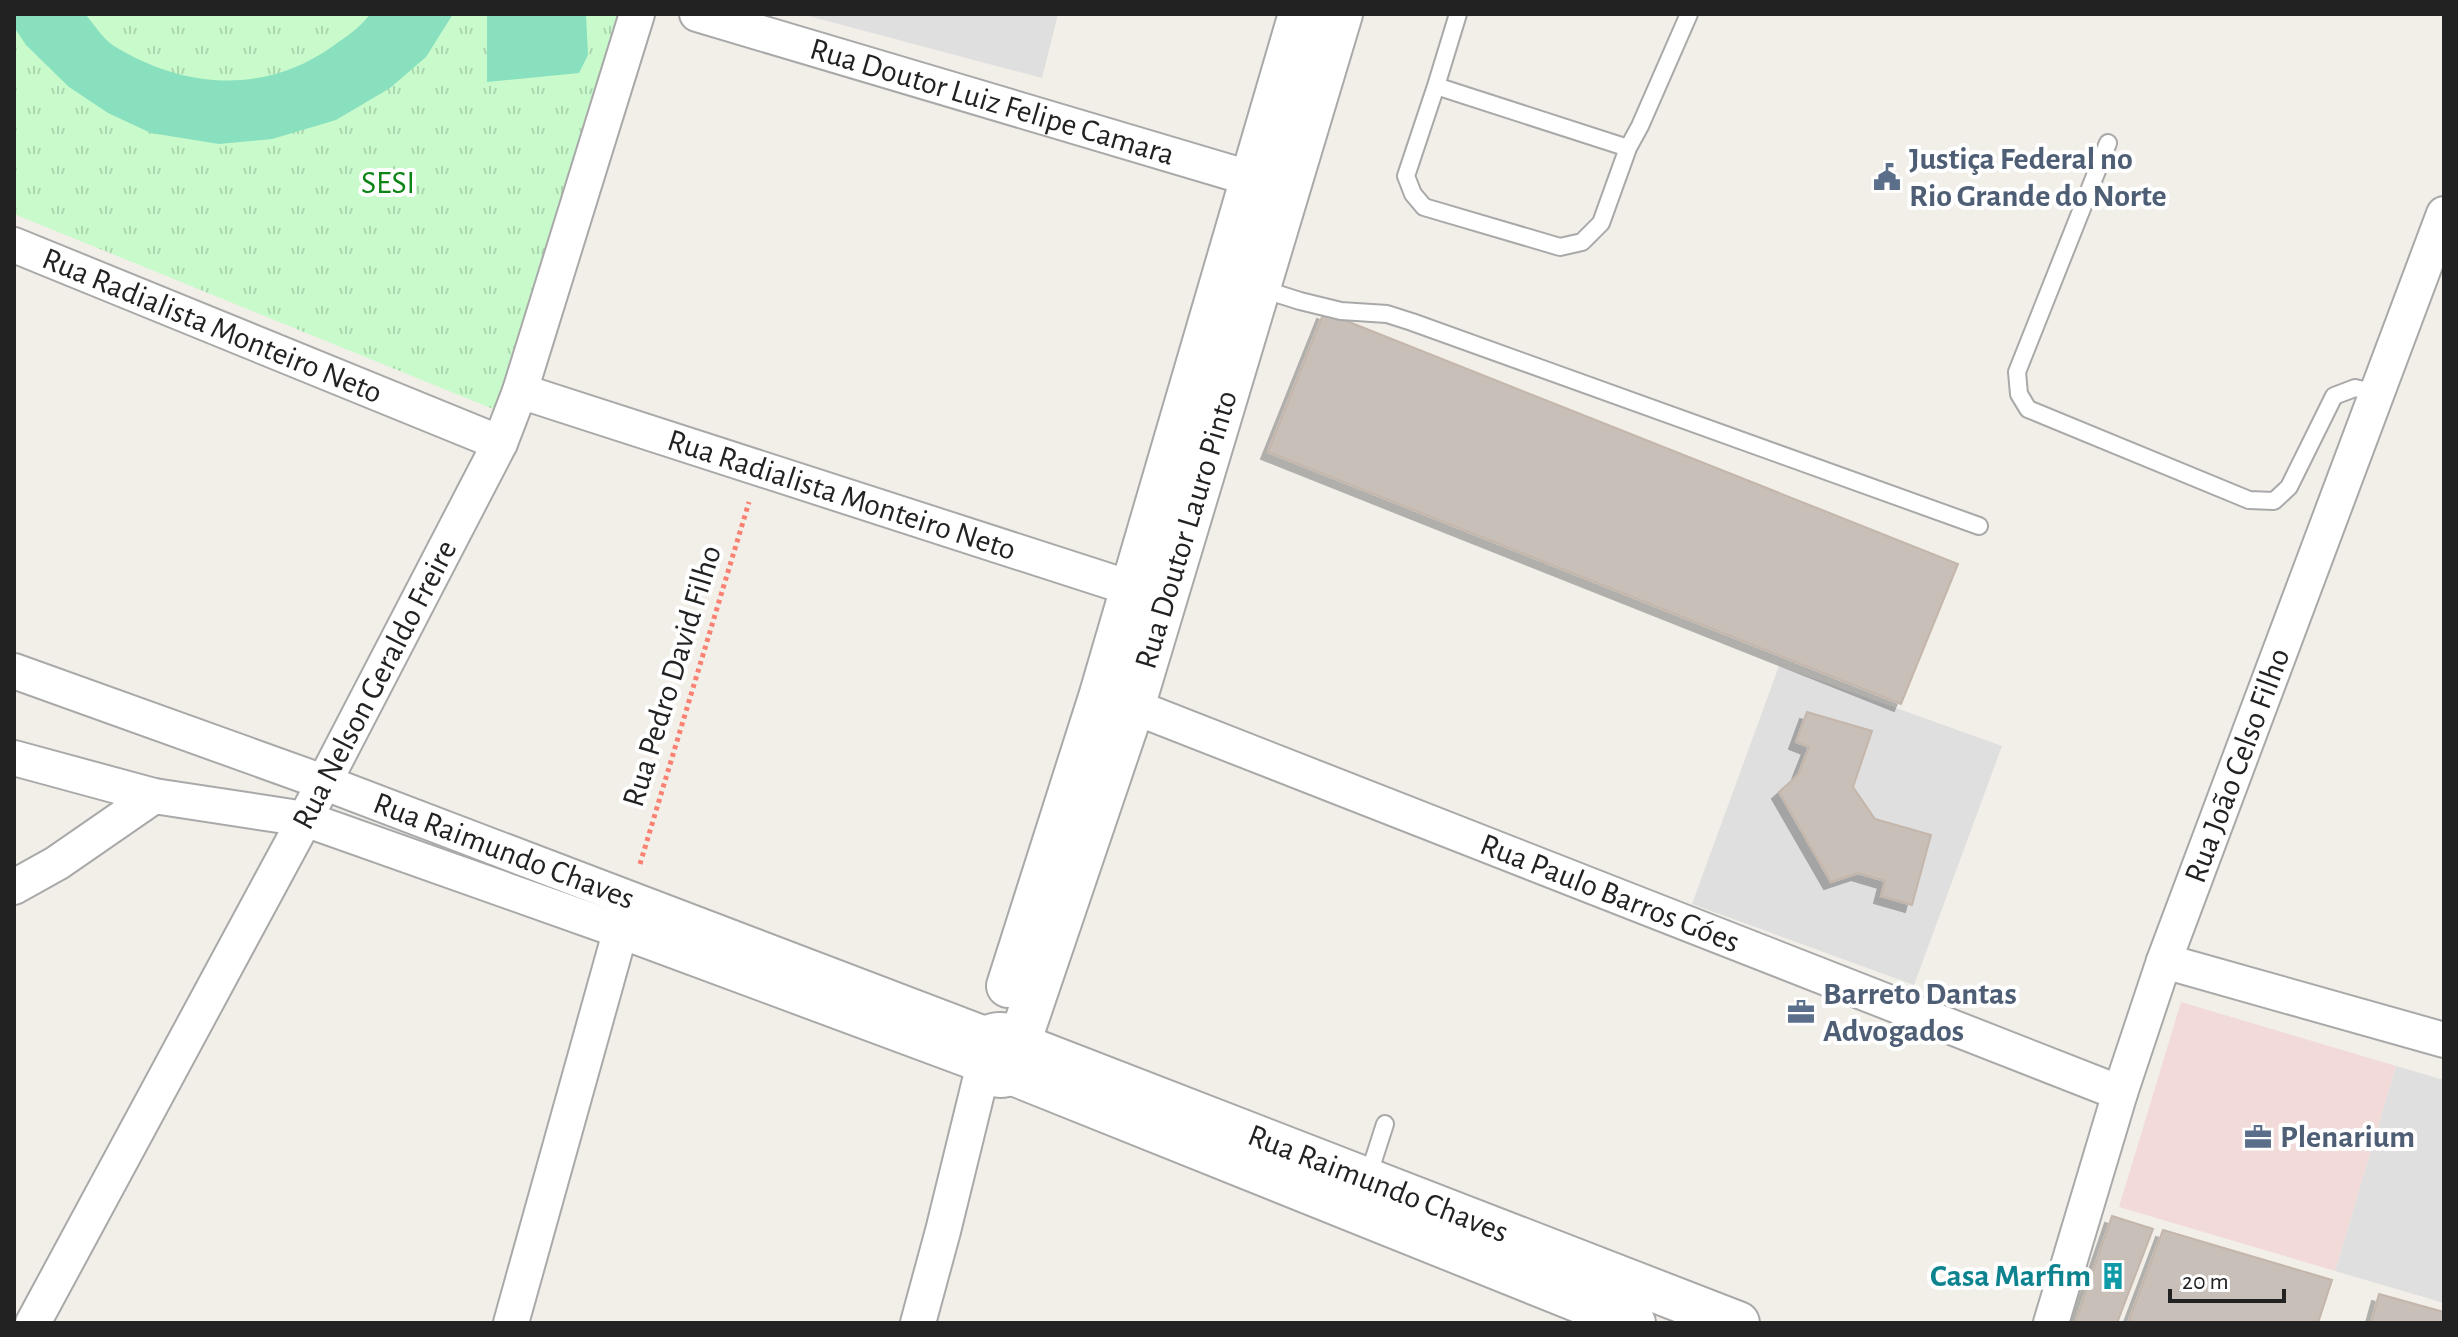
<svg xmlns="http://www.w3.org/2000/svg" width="2458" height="1337" font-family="'Alegreya Sans',sans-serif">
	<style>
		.residential { fill: #e0dfdf }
		.commercial { fill: #f2dad9 }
		.park { fill: url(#park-tufts) }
		.pitch { fill: #88e0be }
		.building { fill: #c7bfb8; stroke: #c4b6ab; stroke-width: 2; filter: url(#shadow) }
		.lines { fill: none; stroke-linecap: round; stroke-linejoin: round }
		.service-casing { stroke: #a9a9a9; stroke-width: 20 }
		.minor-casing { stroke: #a9a9a9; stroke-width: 38 }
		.tertiary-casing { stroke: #a9a9a9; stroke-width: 46 }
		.path { stroke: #fa8072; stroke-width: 5; stroke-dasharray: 4 4; stroke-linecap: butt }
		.service { stroke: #fff; stroke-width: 16 }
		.minor { stroke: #fff; stroke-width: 34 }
		.tertiary { stroke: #fff; stroke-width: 42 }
		.labels { text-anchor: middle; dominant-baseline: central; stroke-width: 8; stroke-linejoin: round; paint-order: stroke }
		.street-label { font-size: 32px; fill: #222; stroke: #fff }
		.service-label { font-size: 32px; font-weight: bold; fill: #4e5e75; stroke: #fff; text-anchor: start }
		.park-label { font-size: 32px; fill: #0c8416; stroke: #fff }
		.culture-label { font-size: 32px; font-weight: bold; fill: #0d838f; stroke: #fff; text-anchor: end }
	</style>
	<defs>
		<pattern id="park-tufts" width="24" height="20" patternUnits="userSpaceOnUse" patternTransform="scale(2)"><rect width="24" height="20" fill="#c8facc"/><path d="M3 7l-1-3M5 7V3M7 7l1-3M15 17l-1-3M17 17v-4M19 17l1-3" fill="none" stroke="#acd6af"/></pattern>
		<filter id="shadow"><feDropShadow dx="-7" dy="7" stdDeviation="0" flood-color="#0004"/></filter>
	</defs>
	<rect width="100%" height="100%" fill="#f2efe9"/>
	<path class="residential" d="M801,14H1058L1042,78Z
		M1779,666L2002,746L1914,985L1692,904Z
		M2396,1066L2444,1080V1303L2335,1271Z"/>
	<path class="commercial" d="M2181,1002L2396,1066L2335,1271L2119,1207Z"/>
	<path class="park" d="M14,14H621L498,411L14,214Z"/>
	<path class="pitch" d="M14,14H85C94,24 103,39 114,46C184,89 265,95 333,46C347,36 360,28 370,14H453L426,57L390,88L336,120L272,139L219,144L151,133L108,113L69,87L26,45L14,27Z
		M487,14H586L588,55L579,73L487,82Z"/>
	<path class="building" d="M1324,312L1958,564L1901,704L1268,452Z
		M1807,712L1872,731L1853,787L1875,819L1931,835L1912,905L1881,896L1885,881L1858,873L1831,882L1779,792L1798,775L1809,747L1796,742Z
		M2112,1216L2153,1229L2117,1323H2075Z
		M2163,1230L2332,1280L2318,1323H2128Z
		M2379,1294L2444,1312V1323H2371Z"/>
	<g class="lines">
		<g class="service-casing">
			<path id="service" d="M1458,14L1436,86L1628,148L1640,126L1689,14
				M1436,86L1406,176L1413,194L1424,207L1560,247L1582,242L1601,223L1628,148
				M2108,143L2017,372L2019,394L2028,409L2249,500L2274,501L2289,487L2334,396L2355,388L2377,393
				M1259,288L1300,301L1341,311L1387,314L1412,322L1979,526
				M1367,1180L1385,1124"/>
		</g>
		<g class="minor-casing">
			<g id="minor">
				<path id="s1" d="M697,14L1276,186"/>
				<path id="s2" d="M14,245L500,443"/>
				<path id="s3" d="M520,391L1155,596"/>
				<path id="s4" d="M14,671L323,782L990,1036"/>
				<path id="s5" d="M1109,697L2120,1093"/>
				<path d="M14,758L154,796L305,819L621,931L982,1065"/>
				<path d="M14,887L57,863L154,796"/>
				<path d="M2164,961L2444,1040"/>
				<path id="s6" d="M33,1323L305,819L500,443L520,391L637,14"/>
				<path d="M511,1323L626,911"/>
				<path d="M918,1323L943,1231L983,1068"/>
				<path id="s7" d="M2051,1323L2120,1093L2164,961L2444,214"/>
			</g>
		</g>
		<g class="tertiary-casing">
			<g id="tertiary">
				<path d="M1008,986L1101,694L1300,14"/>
				<circle cx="1000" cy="1055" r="21"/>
				<path id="s8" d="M1019,1043L1133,707L1341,14"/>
				<path id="s9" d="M1020,1045L1738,1323"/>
				<path d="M1011,1073L1634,1323"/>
			</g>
		</g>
		<path class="path" d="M640,864L749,502"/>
		<use href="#service" class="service"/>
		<use href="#minor" class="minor"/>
		<use href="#tertiary" class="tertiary"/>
	</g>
	<defs>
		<g id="civic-bare" transform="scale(2.16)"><path d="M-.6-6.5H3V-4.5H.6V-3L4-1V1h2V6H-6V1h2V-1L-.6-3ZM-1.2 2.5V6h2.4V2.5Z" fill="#5c6f8a" stroke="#fff" stroke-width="2.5" paint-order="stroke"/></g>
		<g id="office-bare" transform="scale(2.16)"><path d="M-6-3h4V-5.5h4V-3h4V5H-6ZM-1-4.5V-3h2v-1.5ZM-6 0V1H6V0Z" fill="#5c6f8a" stroke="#fff" stroke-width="2.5" paint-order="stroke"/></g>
		<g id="building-bare" transform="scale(2.16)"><path d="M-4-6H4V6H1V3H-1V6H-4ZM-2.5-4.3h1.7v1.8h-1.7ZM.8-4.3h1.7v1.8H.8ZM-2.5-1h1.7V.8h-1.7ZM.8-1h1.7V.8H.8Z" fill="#0f9aa8" stroke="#fff" stroke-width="2.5" paint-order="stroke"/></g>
	</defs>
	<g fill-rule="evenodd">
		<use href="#civic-bare" x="1887" y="177"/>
		<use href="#office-bare" x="1801" y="1012"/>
		<use href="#office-bare" x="2258" y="1137"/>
		<use href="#building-bare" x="2113" y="1276"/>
	</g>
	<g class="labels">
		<g class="street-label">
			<text stroke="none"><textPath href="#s1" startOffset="308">Rua Doutor Luiz Felipe Camara</textPath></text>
			<text stroke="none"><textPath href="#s2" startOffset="214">Rua Radialista Monteiro Neto</textPath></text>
			<text stroke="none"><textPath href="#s3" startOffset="338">Rua Radialista Monteiro Neto</textPath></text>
			<text stroke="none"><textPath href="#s8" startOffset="540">Rua Doutor Lauro Pinto</textPath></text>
			<text transform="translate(672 676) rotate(-73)">Rua Pedro David Filho</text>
			<text stroke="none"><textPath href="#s6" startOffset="724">Rua Nelson Geraldo Freire</textPath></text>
			<text stroke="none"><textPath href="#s7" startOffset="588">Rua João Celso Filho</textPath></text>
			<text stroke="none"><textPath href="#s4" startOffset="522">Rua Raimundo Chaves</textPath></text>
			<text stroke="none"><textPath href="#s5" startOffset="538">Rua Paulo Barros Góes</textPath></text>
			<text stroke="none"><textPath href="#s9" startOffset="384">Rua Raimundo Chaves</textPath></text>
		</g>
		<g class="service-label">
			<text x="1909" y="159">Justiça Federal no<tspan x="1909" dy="37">Rio Grande do Norte</tspan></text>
			<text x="1823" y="994">Barreto Dantas<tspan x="1823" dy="37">Advogados</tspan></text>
			<text x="2280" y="1137">Plenarium</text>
		</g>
		<g class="park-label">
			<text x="388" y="183">SESI</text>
		</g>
		<g class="culture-label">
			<text x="2091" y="1276">Casa Marfim</text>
		</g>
	</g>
	<rect width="2458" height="1337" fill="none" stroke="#222222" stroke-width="32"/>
	<path d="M2170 1289v12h114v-12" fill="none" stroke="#222222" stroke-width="4"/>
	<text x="2182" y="1289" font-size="24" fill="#222222" stroke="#ffffff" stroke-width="6" paint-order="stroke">20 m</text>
</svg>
